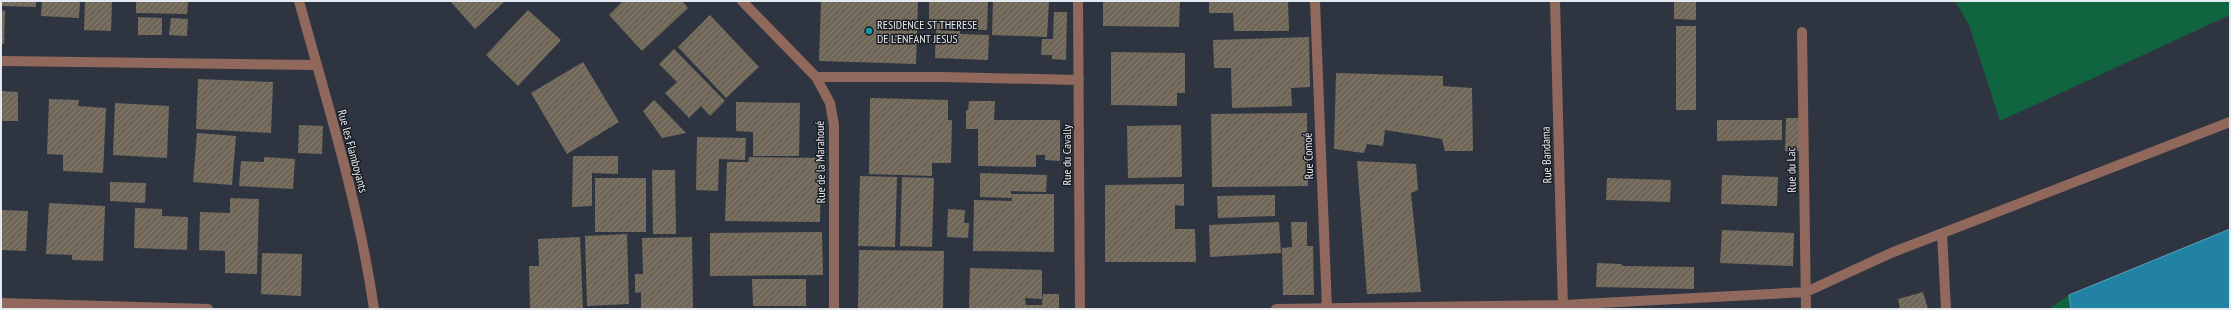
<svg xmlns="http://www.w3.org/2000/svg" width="2231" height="310" font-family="'PT Sans Narrow',sans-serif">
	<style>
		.grass { fill: #106440 }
		.water { fill: #2182a3; stroke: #5ca1ba }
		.building { fill: url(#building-hatch) }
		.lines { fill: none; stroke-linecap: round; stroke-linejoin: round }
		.street { stroke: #90685c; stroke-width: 10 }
		.culture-dot { fill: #0f9aa8; stroke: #191d22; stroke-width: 1.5 }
		.labels { text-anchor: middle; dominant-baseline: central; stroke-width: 3; stroke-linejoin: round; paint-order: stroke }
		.poi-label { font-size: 12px; fill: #e4e9f0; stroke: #191d22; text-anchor: start }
		.street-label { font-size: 12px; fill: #e4e9f0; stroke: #191d22 }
	</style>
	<defs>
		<pattern id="building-hatch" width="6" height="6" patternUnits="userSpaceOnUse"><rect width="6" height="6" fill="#706759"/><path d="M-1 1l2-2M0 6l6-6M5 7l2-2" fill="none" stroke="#847d71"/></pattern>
	</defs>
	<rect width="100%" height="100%" fill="#2e3541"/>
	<path class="grass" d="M1955,1H2230V15L2000,121L1969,25Z
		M2069,295L2071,309H2049Z"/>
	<path class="water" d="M2230,229V309H2071L2069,295Z"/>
	<path class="building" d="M1,1H36V7L1,6Z
		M42,1H80L79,18L41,16Z
		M85,1H112L111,31L84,30Z
		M136,1H188L187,14L136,13Z
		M450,1H505L475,29Z
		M623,1H682L688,8L642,51L609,15Z
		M821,1H918L916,64L819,61Z
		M929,1H988L987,30L929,29Z
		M993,1H1049L1047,37L992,35Z
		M1103,1H1180L1179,27L1103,26Z
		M1209,1H1288L1289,31H1234L1233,13H1209Z
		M1674,1H1696V20L1674,19Z
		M1,10L5,11L4,44H1Z
		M528,10L561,40L518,86L486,55Z
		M1054,12H1067L1066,60L1052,59V55H1041L1042,39H1053Z
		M710,15L759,67L726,98L678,47Z
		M138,17L162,18V35H138Z
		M171,18L188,19L187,36L169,35Z
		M1676,26H1696V110H1676Z
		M936,30L960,31V34L989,35L988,60L935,58Z
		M1309,37L1310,87L1291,88L1292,106L1232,108L1231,68H1214L1213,40Z
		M674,49L725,101L710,116L701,106L689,118L665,93L677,82L659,64Z
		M1111,52L1185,53V93H1177V106L1111,105Z
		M583,62L619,122L567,154L531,93Z
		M1336,73L1443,76V86L1472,88L1473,151H1445L1442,139L1385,130L1383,146L1367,144L1364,153L1334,149Z
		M198,79L273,82L271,133L196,129Z
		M1,91L18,92V121H1Z
		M870,98L948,100V120H952L951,163H932V176L869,174Z
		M49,99L79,100L78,106L106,108L103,173L63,171V155L47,154Z
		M654,100L686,133L662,138L643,111Z
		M969,101H995L994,120H1060V161L1045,160V155H1036V167L978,166V129H966V110H968Z
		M736,102L800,103L799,156H753V132L736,131Z
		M115,103L169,106L167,158L113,155Z
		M1307,113L1308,186L1212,187L1211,114Z
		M1786,118H1800V151H1785Z
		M1717,120H1782V140L1717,141Z
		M299,125L323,126L322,154L298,153Z
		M1181,125L1182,177L1128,178L1127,126Z
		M197,133L236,136L232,185L193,182Z
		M697,137L746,138L745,160L719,159L718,191L696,190Z
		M573,156H618V174L592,173V206L572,207Z
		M264,157L295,159L293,189L239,186L241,161L264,162Z
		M749,157L821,158L820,222L725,221L727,162H748Z
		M1357,161L1416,164L1418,190L1411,193L1421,292L1367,294Z
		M652,170H675L676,234H653Z
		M980,173L1047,175L1046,192L1011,191V198L980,197Z
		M1722,175L1778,177L1777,206L1721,204Z
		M860,176L897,177L895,247L858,246Z
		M902,177L934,178L932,247L900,246Z
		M595,178H646V232H595Z
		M1607,178L1671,180L1670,202L1606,200Z
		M110,182L146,183L145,203L110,201Z
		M1184,184V206L1175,205V229H1195L1196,262H1105V185Z
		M1011,194H1054V252L973,251L974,200L1012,201Z
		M1275,195V216L1218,218L1217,196Z
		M230,198L259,199L257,274L225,273V251L199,250L200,212L230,213Z
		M49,203L105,206L103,261L72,260V255L46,254Z
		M135,208L162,209V216L188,217L187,250L134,248Z
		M948,209L965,210L964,223H969L968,238L947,237Z
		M1,210L28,211L26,251L1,250Z
		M1279,222L1281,253L1210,257L1209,225Z
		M1291,222H1307V246H1313L1314,295H1283L1282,248L1292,247Z
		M1722,230L1794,233L1793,266L1720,263Z
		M822,232L823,275L710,276V233Z
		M627,234L629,304L587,306L585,236Z
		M580,237L583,309H530L529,266H539L538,239Z
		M692,237L693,308L641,309V292L635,293V274H643L642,238Z
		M859,250L944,251L943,309H858Z
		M262,253L302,254L301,296L261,294Z
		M1597,263L1622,264V266L1694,267V289L1596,287Z
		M970,268L1042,270V299L1025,298L1026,305H1042L1043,294H1059V309H969Z
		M752,279H806V306H753Z
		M1923,292L1928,309H1900L1898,299Z"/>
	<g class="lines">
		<path class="street" d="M299,1C327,103 359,204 374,309
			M742,1L816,77L830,103L834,125V309
			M1078,1L1080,309
			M1315,1L1327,309
			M1555,1L1563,309
			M1802,32L1806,309
			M1,61L316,65
			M816,77H943L1079,80
			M1942,234L1946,309
			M1,303L208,309
			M1276,309L1563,305L1806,292L1891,253L2230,122"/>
	</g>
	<circle class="culture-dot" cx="869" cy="31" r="4"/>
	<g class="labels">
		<g class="poi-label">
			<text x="877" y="24">RESIDENCE ST THERESE<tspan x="877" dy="14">DE L'ENFANT JESUS</tspan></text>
		</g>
		<g class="street-label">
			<text transform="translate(353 151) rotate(75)">Rue les Flamboyants</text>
			<text transform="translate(1066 155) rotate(-90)">Rue du Cavally</text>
			<text transform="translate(1546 155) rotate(-92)">Rue Bandama</text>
			<text transform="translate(1308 156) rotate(-92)">Rue Comoé</text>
			<text transform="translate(820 162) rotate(-91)">Rue de la Marahoué</text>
			<text transform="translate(1791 170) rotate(-91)">Rue du Lac</text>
		</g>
	</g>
	<rect width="2231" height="310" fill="none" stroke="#e4e9f0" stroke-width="4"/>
</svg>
